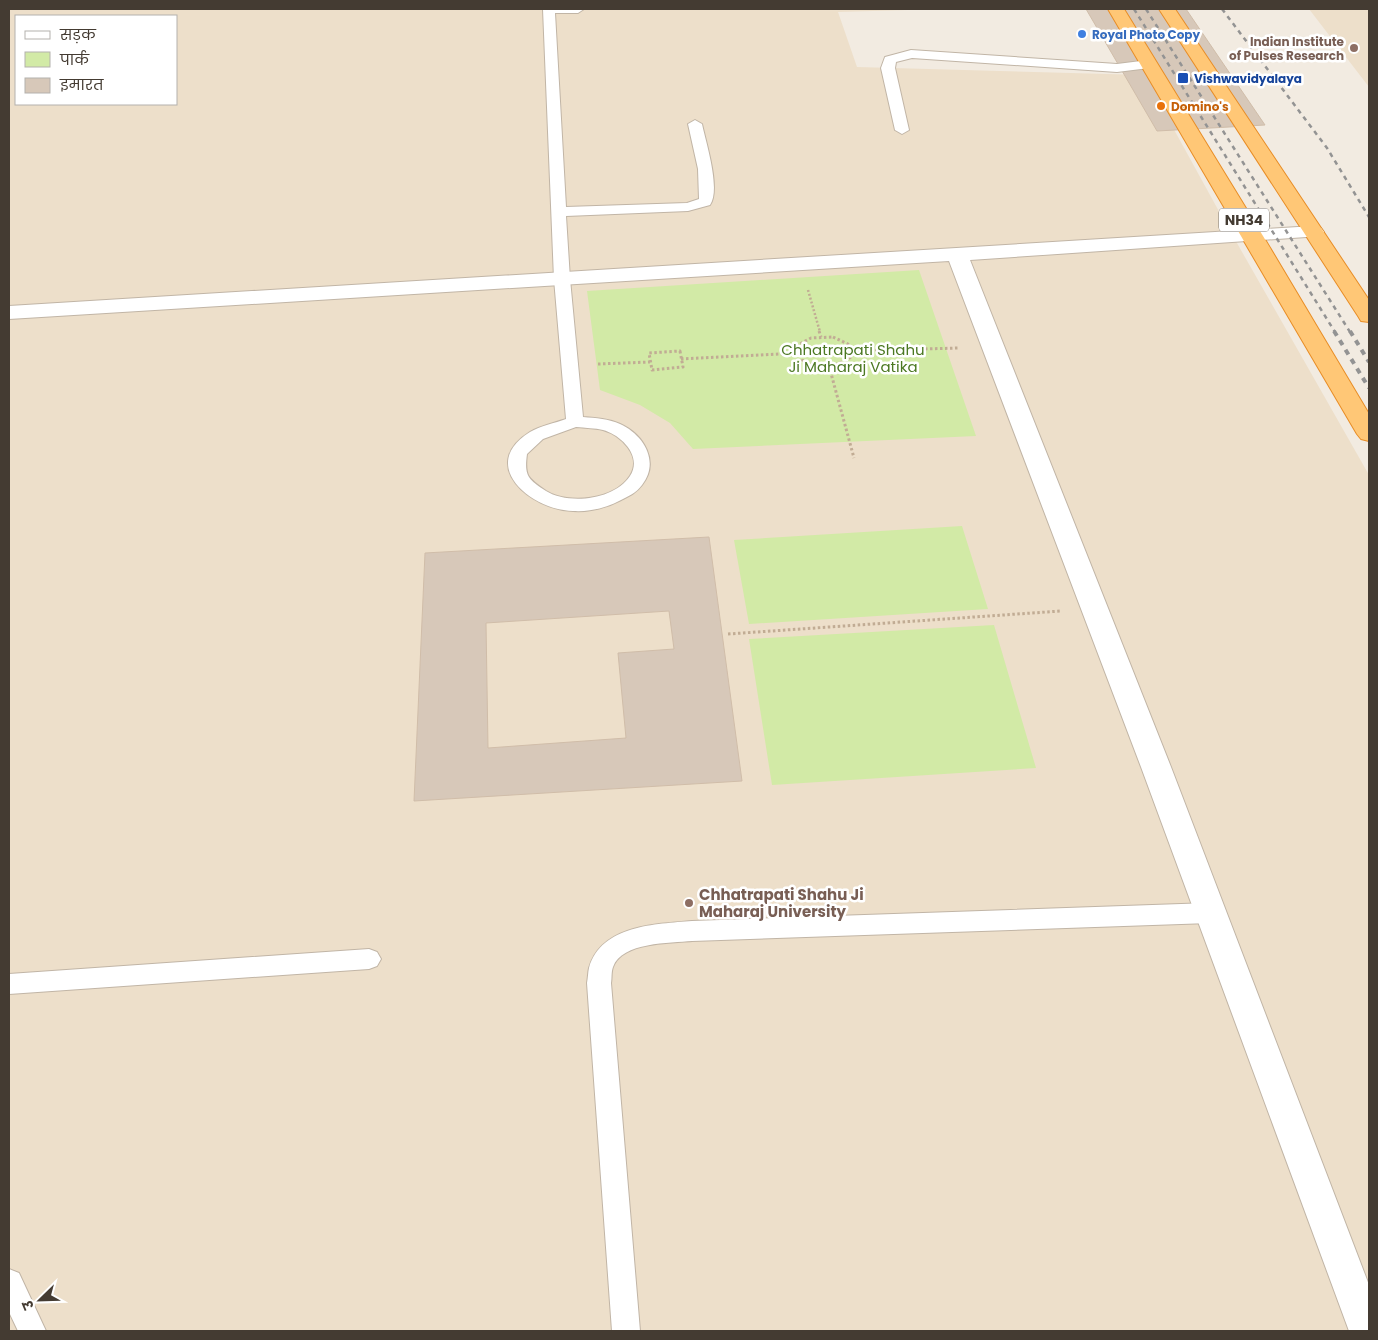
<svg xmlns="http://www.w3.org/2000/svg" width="1378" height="1340" font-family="Poppins,'Noto Sans Devanagari',sans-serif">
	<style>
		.education { fill: #eddfca; fill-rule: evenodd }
		.green { fill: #d2eaa6 }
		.building { fill: #d7c8b9; stroke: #d0bda9; fill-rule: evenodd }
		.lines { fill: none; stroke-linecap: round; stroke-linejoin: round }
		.service-casing { stroke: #c1b5a6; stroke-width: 2 }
		.minor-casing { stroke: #c1b5a6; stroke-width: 2 }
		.trunk-casing { stroke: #e88d26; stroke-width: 2 }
		.path-far1 { stroke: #c1ac94; stroke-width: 2.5; stroke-dasharray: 2 2; stroke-linecap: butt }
		.path { stroke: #c1ac94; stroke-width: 3; stroke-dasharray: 2.5 2.5; stroke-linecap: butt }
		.service { fill: #fff; fill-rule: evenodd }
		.minor { fill: #fff; fill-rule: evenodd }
		.trunk { fill: #ffc776; fill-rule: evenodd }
		.rail-far1 { stroke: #939393; stroke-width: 2.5; stroke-dasharray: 4.5 4.5; stroke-linecap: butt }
		.rail { stroke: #939393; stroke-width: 4; stroke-dasharray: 5.5 5.5; stroke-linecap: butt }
		.shop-dot { fill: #3f7fe0; stroke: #fff; stroke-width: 2 }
		.education-dot { fill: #8d6e63; stroke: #fff; stroke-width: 2 }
		.transit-dot { fill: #1a4fb4; stroke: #fff; stroke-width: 2 }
		.food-dot { fill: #e8710a; stroke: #fff; stroke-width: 2 }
		.labels { text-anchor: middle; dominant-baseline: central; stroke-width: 5; stroke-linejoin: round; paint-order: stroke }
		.far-shop-label { font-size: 12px; font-weight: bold; fill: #366cbe; stroke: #fff; text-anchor: start }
		.far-education-label { font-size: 12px; font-weight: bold; fill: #785e54; stroke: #fff; text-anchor: end }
		.far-transit-label { font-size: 12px; font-weight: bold; fill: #164399; stroke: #fff; text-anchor: start }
		.far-food-label { font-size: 12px; font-weight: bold; fill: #c56008; stroke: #fff; text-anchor: start }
		.shield { fill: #fff; stroke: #7c7670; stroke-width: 1 }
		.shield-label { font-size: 14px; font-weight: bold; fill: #443b32 }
		.park-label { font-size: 15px; fill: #4b7822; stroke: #fff }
		.education-label { font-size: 15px; font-weight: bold; fill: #785e54; stroke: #fff; text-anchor: start }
	</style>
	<rect width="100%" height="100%" fill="#f2ebe1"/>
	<path class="education" d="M9,9H908V10L838,12L857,67L1144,75L1221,215L1369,475V1331H9ZM16,16H176V104H16Z
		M1309,9H1369V87Z"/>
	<path class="green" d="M919,270L976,436L693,449L670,423L640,405L600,390L587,291Z
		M962,526L988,609L749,624L734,540Z
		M994,625L1036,768L772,785L749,639Z"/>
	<path class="building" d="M1086,9H1186L1265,125L1157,131Z
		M709,537L742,781L414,801L425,553ZM669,611L674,649L618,653L626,738L488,748L486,623Z"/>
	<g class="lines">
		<g class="service-casing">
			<path id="service" d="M543,9H584L578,13H555L566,207L687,203L699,199L698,169L688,124L695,120L702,124C706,143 721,189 710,205L688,211L566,216L570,279L583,417C596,418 609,419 620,424C644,435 660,462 642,485C636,493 629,496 621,500C606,508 590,512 573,511C531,510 477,465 530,432C540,426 555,423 566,419L554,279ZM576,427C585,428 595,428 603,430C621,435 643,456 630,476C614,500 569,505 546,491C528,479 524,476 527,454L543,439Z
				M911,50L1117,64L1149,60L1155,64L1149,68L1117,72L912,58L896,62L895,68L909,130L902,134L895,130L881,68L885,57Z
				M1210,903L1218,906L1221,913L1218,920L1210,923L692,941C670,943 622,942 613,967C611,972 612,978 611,983L640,1331H612L587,983C588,978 588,972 589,968C601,925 656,924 692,921Z
				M369,949L377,952L381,959L377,966L369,969L9,994V974Z
				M9,1269L19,1273L46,1331H18L9,1312Z"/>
		</g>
		<g class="minor-casing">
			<path id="minor" d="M1314,226L1321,228L1324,232L1321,236L970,260L1171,767L1369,1285V1331H1349L1141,767L949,261L9,319V306Z"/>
		</g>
		<g class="trunk-casing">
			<path id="trunk" d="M1108,9H1124L1263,236L1369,414V441L1361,439L1357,434Z
				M1159,9H1175L1369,300V322L1361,321L1358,316Z"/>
		</g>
		<path class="path-far1" d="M808,290L820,332"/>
		<path class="path" d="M819,331L821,337
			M833,337L848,344L851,357C834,368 820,369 802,360L798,345L811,338Z
			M680,351L683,367L652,370L649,353Z
			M850,351L959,348
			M681,359L799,353
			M598,364L650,362
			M829,366L854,458
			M728,634L1061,611"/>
		<use href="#service" class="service"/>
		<use href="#minor" class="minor"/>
		<use href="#trunk" class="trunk"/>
		<path class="rail-far1" d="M1134,9L1335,332
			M1146,9L1350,332
			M1222,9L1327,148L1369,217"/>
		<path class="rail" d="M1334,331L1369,388
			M1350,331L1369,362"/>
	</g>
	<circle class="shop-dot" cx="1082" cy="34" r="5"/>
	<g class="education-dot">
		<circle cx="1354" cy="48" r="5"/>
		<circle cx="689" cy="903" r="5"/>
	</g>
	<rect class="transit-dot" x="1177" y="72" width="12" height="12" rx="2.5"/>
	<circle class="food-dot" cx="1161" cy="106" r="5"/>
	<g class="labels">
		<g class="far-shop-label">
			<text x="1092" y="34">Royal Photo Copy</text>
		</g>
		<g class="far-education-label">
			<text x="1344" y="41">Indian Institute<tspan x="1344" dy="14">of Pulses Research</tspan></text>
		</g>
		<g class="far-transit-label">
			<text x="1194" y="78">Vishwavidyalaya</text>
		</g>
		<g class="far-food-label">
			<text x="1171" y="106">Domino's</text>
		</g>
		<rect class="shield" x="1219" y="208.5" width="50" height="23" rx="4"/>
		<g class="shield-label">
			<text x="1244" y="220">NH34</text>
		</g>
		<g class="park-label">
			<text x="853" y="349">Chhatrapati Shahu<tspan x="853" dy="17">Ji Maharaj Vatika</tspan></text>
		</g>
		<g class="education-label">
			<text x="699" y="894">Chhatrapati Shahu Ji<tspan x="699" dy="17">Maharaj University</tspan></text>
		</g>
	</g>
	<rect width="1378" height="1340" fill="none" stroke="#443b32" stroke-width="20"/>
	<rect x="15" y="15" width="162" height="90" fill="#ffffff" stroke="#b4b1ad"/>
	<rect x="25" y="31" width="25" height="8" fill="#ffffff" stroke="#b4b1ad"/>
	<text x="60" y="40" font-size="15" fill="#443b32">सड़क</text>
	<rect x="25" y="52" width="25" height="15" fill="#d2eaa6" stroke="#b4b1ad"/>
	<text x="60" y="65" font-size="15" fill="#443b32">पार्क</text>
	<rect x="25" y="78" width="25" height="15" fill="#d7c8b9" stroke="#b4b1ad"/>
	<text x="60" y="90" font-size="15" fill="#443b32">इमारत</text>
	<g transform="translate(40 1300) rotate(247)" stroke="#ffffff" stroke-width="4" paint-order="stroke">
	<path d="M0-4L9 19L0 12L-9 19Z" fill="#443b32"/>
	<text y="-8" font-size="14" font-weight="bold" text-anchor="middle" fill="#443b32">उ</text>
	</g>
</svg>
